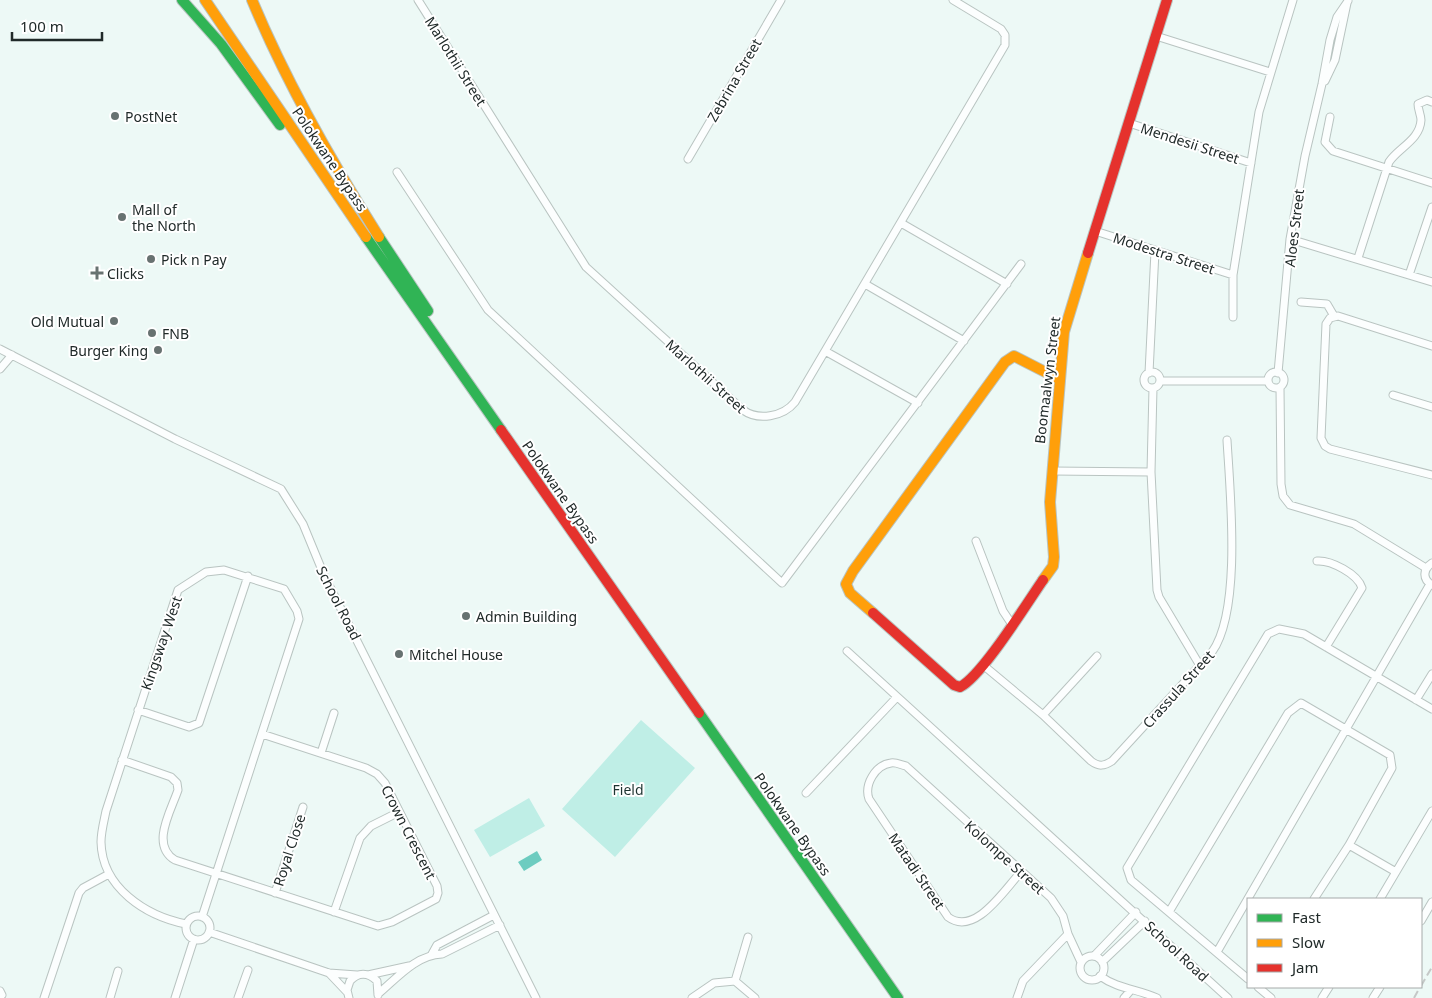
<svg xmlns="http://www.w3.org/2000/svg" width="1432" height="998" font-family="'Noto Sans',sans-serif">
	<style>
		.green { fill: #bfeee6 }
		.water { fill: #6dccc0 }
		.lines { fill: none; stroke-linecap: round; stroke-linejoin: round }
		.street-casing { stroke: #b9c4c1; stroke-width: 9 }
		.fast-casing { stroke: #b9c4c1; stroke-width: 12 }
		.slow-casing { stroke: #b9c4c1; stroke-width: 12 }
		.jam-casing { stroke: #b9c4c1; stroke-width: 12 }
		.street { stroke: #fcfefe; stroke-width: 7 }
		.fast { stroke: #30b455; stroke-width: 10 }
		.slow { stroke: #ff9f0a; stroke-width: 10 }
		.jam { stroke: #e5322d; stroke-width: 10 }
		.rail { stroke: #c5c8c7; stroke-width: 2; stroke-dasharray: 8 4; stroke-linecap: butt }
		.poi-dot { fill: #687271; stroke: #fff; stroke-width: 2 }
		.labels { text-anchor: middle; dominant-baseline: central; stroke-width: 4; stroke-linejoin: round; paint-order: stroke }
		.street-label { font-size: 14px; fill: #202a29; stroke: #fff }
		.poi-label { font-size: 14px; fill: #202a29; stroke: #fff; text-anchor: start }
		.park-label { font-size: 14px; fill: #1e3431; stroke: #fff }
	</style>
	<rect width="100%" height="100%" fill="#edf9f6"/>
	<path class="green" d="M641,720L695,768L615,857L562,809Z
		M529,798L545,826L490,857L474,830Z"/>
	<path class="water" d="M537,851L542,860L524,871L518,862Z"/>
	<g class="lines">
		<g class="street-casing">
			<path id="street" d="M418,0L586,267L743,410C758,421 783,417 795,402L1005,45V35L1001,29L953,0
				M1156,36L1270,72
				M1325,81L1335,60L1347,3
				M1330,117L1325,142L1333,151L1432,183
				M1129,123L1251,163
				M688,159L781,0
				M397,172L488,310L782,583L1021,264
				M901,223L1007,284
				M1095,231L1233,275
				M1290,239L1432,282
				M1358,258L1389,162C1398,148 1420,140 1421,120C1421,115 1418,110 1418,104L1427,100L1432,102
				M1409,275L1432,207
				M865,284L964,341
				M1301,302L1327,304L1334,316
				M1233,317V275L1259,112L1293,0
				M1432,346L1338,316L1330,318L1326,324L1321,438L1325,446L1330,449L1432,475
				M0,349L175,439L281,489L303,524L324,575L536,998
				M825,351L918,403
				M0,369L12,355
				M1268 380a8 8 0 1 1 16 0a8 8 0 1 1-16 0Z
				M1144 380a8 8 0 1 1 16 0a8 8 0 1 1-16 0Z
				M1149,373L1155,251
				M1278,373L1290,239L1305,156L1322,84L1330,40L1337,17L1348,1
				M1160,381H1268
				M1280,387L1281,484L1283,496L1290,505L1354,524L1426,568
				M1153,388L1151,472L1157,590L1159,597L1199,664
				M1393,395L1432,407
				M1052,471L1151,472
				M976,541L1003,611L1011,623
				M1317,561C1331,560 1358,574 1362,588L1326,647
				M1432,563C1423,569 1422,579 1432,585
				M847,651L1228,998
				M983,665L1043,715L1091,761C1099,767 1104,766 1112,761L1212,652C1242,610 1230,492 1227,440
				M1416,700L1432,674
				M138,710L189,727L199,723L248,576
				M1043,715L1097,656
				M321,753L334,713
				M122,760L171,777L177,783L178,790C171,811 150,845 175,860L378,926L392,922L436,899L438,893L437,886L385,783L377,774L366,768L262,734
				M806,793L897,697
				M1349,845L1396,872
				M1021,872C1004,890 975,937 948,917L869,799C864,785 875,765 891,763C896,762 901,765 906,766L1051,898L1063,916L1068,934L1081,962
				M275,893L303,807
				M1380,899L1432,811
				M334,912L360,838L371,826L399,812
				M1169,912L1288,713L1301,703L1390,755L1392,768L1349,845L1314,899
				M186 928a12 12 0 1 1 24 0a12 12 0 1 1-24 0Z
				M1421,921L1432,902
				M186,924C146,916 102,888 101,842C101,832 104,821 106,811L178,590L206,572L224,570L284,589L297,611L299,619L202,917
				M209,932L329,973L357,975
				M1217,952L1430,584
				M432,954L437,945L494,915
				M1094,956L1136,912
				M1080 968a12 12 0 1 1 24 0a12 12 0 1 1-24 0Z
				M1102,962L1145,921
				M329,973L347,992
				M368,975L409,966
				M1100,976C1118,989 1138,989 1157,998
				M1248,979L1131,880L1127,868L1268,634L1279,629L1304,634L1432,709
				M735,981L748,937
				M1258,987L1271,998
				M0,991L2,995
				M378,994C397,978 416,955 442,954L500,925
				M44,998L79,893L83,888L109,874
				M110,998L118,971
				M175,998L194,939
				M238,998L248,970
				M349,998L347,990L350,981C358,972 368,972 377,981L378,995
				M692,998L714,983L735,981L755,998
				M1017,998L1023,981L1068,934
				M1124,998L1131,990
				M1322,998L1329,987
				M1373,998L1380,987"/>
		</g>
		<g class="fast-casing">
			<path id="fast" d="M182,0L221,44L280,125
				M366,237L501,430
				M379,237L428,311
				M699,713L898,998"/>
		</g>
		<g class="slow-casing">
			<path id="slow" d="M205,0L366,237
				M252,0C287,84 331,161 379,237
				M1043,580L1053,566L1054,557L1050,502L1064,332L1088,253
				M873,613L850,593L846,584L853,571L1005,362L1014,356L1059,379"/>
		</g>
		<g class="jam-casing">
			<path id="jam" d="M1088,253L1167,0
				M501,430L699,713
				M873,613L954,685L960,687C982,676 1027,603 1043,580"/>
		</g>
		<use href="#street" class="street"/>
		<use href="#fast" class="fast"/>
		<use href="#slow" class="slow"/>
		<use href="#jam" class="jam"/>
		<path class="rail" d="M1421,986L1432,967
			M1414,998L1420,987"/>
	</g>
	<g class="poi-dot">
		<circle cx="115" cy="116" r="5"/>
		<circle cx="122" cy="217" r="5"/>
		<circle cx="151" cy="259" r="5"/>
		<path d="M94.5 265.5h5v5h5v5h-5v5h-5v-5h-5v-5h5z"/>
		<circle cx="114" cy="321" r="5"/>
		<circle cx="152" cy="333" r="5"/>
		<circle cx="158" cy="350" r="5"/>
		<circle cx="466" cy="616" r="5"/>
		<circle cx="399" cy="654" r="5"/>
	</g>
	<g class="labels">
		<g class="street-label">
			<text transform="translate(456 61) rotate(58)">Marlothii Street</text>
			<text transform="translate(734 80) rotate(-60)">Zebrina Street</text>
			<text transform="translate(1190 143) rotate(18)">Mendesii Street</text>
			<text transform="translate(330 159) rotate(56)">Polokwane Bypass</text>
			<text transform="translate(1294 228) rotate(-83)">Aloes Street</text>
			<text transform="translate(1164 253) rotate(18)">Modestra Street</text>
			<text transform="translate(706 376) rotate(42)">Marlothii Street</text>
			<text transform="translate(1047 380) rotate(-83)">Boomaalwyn Street</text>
			<text transform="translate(561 492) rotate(55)">Polokwane Bypass</text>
			<text transform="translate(339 603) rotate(63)">School Road</text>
			<text transform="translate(161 643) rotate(-71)">Kingsway West</text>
			<text transform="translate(1178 689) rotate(-48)">Crassula Street</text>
			<text transform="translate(793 824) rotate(55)">Polokwane Bypass</text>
			<text transform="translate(409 832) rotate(63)">Crown Crescent</text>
			<text transform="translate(289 850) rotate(-72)">Royal Close</text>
			<text transform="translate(1005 857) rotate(42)">Kolompe Street</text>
			<text transform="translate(917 871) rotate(56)">Matadi Street</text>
			<text transform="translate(1177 951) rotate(43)">School Road</text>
		</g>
		<g class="poi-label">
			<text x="125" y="116">PostNet</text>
			<text x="132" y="209">Mall of<tspan x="132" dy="16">the North</tspan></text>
			<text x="161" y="259">Pick n Pay</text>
			<text x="107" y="273">Clicks</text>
			<text x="104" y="321" text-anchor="end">Old Mutual</text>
			<text x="162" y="333">FNB</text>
			<text x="148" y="350" text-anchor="end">Burger King</text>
			<text x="476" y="616">Admin Building</text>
			<text x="409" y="654">Mitchel House</text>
		</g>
		<g class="park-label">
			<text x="628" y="789">Field</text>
		</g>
	</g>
	<rect x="1247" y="898" width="175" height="90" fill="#ffffff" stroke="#a6aaa9"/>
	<rect x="1257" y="914" width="25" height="8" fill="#30b455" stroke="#a6aaa9"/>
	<text x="1292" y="923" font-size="15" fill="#202a29">Fast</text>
	<rect x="1257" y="939" width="25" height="8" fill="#ff9f0a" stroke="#a6aaa9"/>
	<text x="1292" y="948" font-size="15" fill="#202a29">Slow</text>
	<rect x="1257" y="964" width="25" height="8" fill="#e5322d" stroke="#a6aaa9"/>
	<text x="1292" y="973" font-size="15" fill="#202a29">Jam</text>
	<path d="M12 32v8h90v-8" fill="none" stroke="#202a29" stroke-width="2.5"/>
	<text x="20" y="32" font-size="15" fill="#202a29" stroke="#ffffff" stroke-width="4" paint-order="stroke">100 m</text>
</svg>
